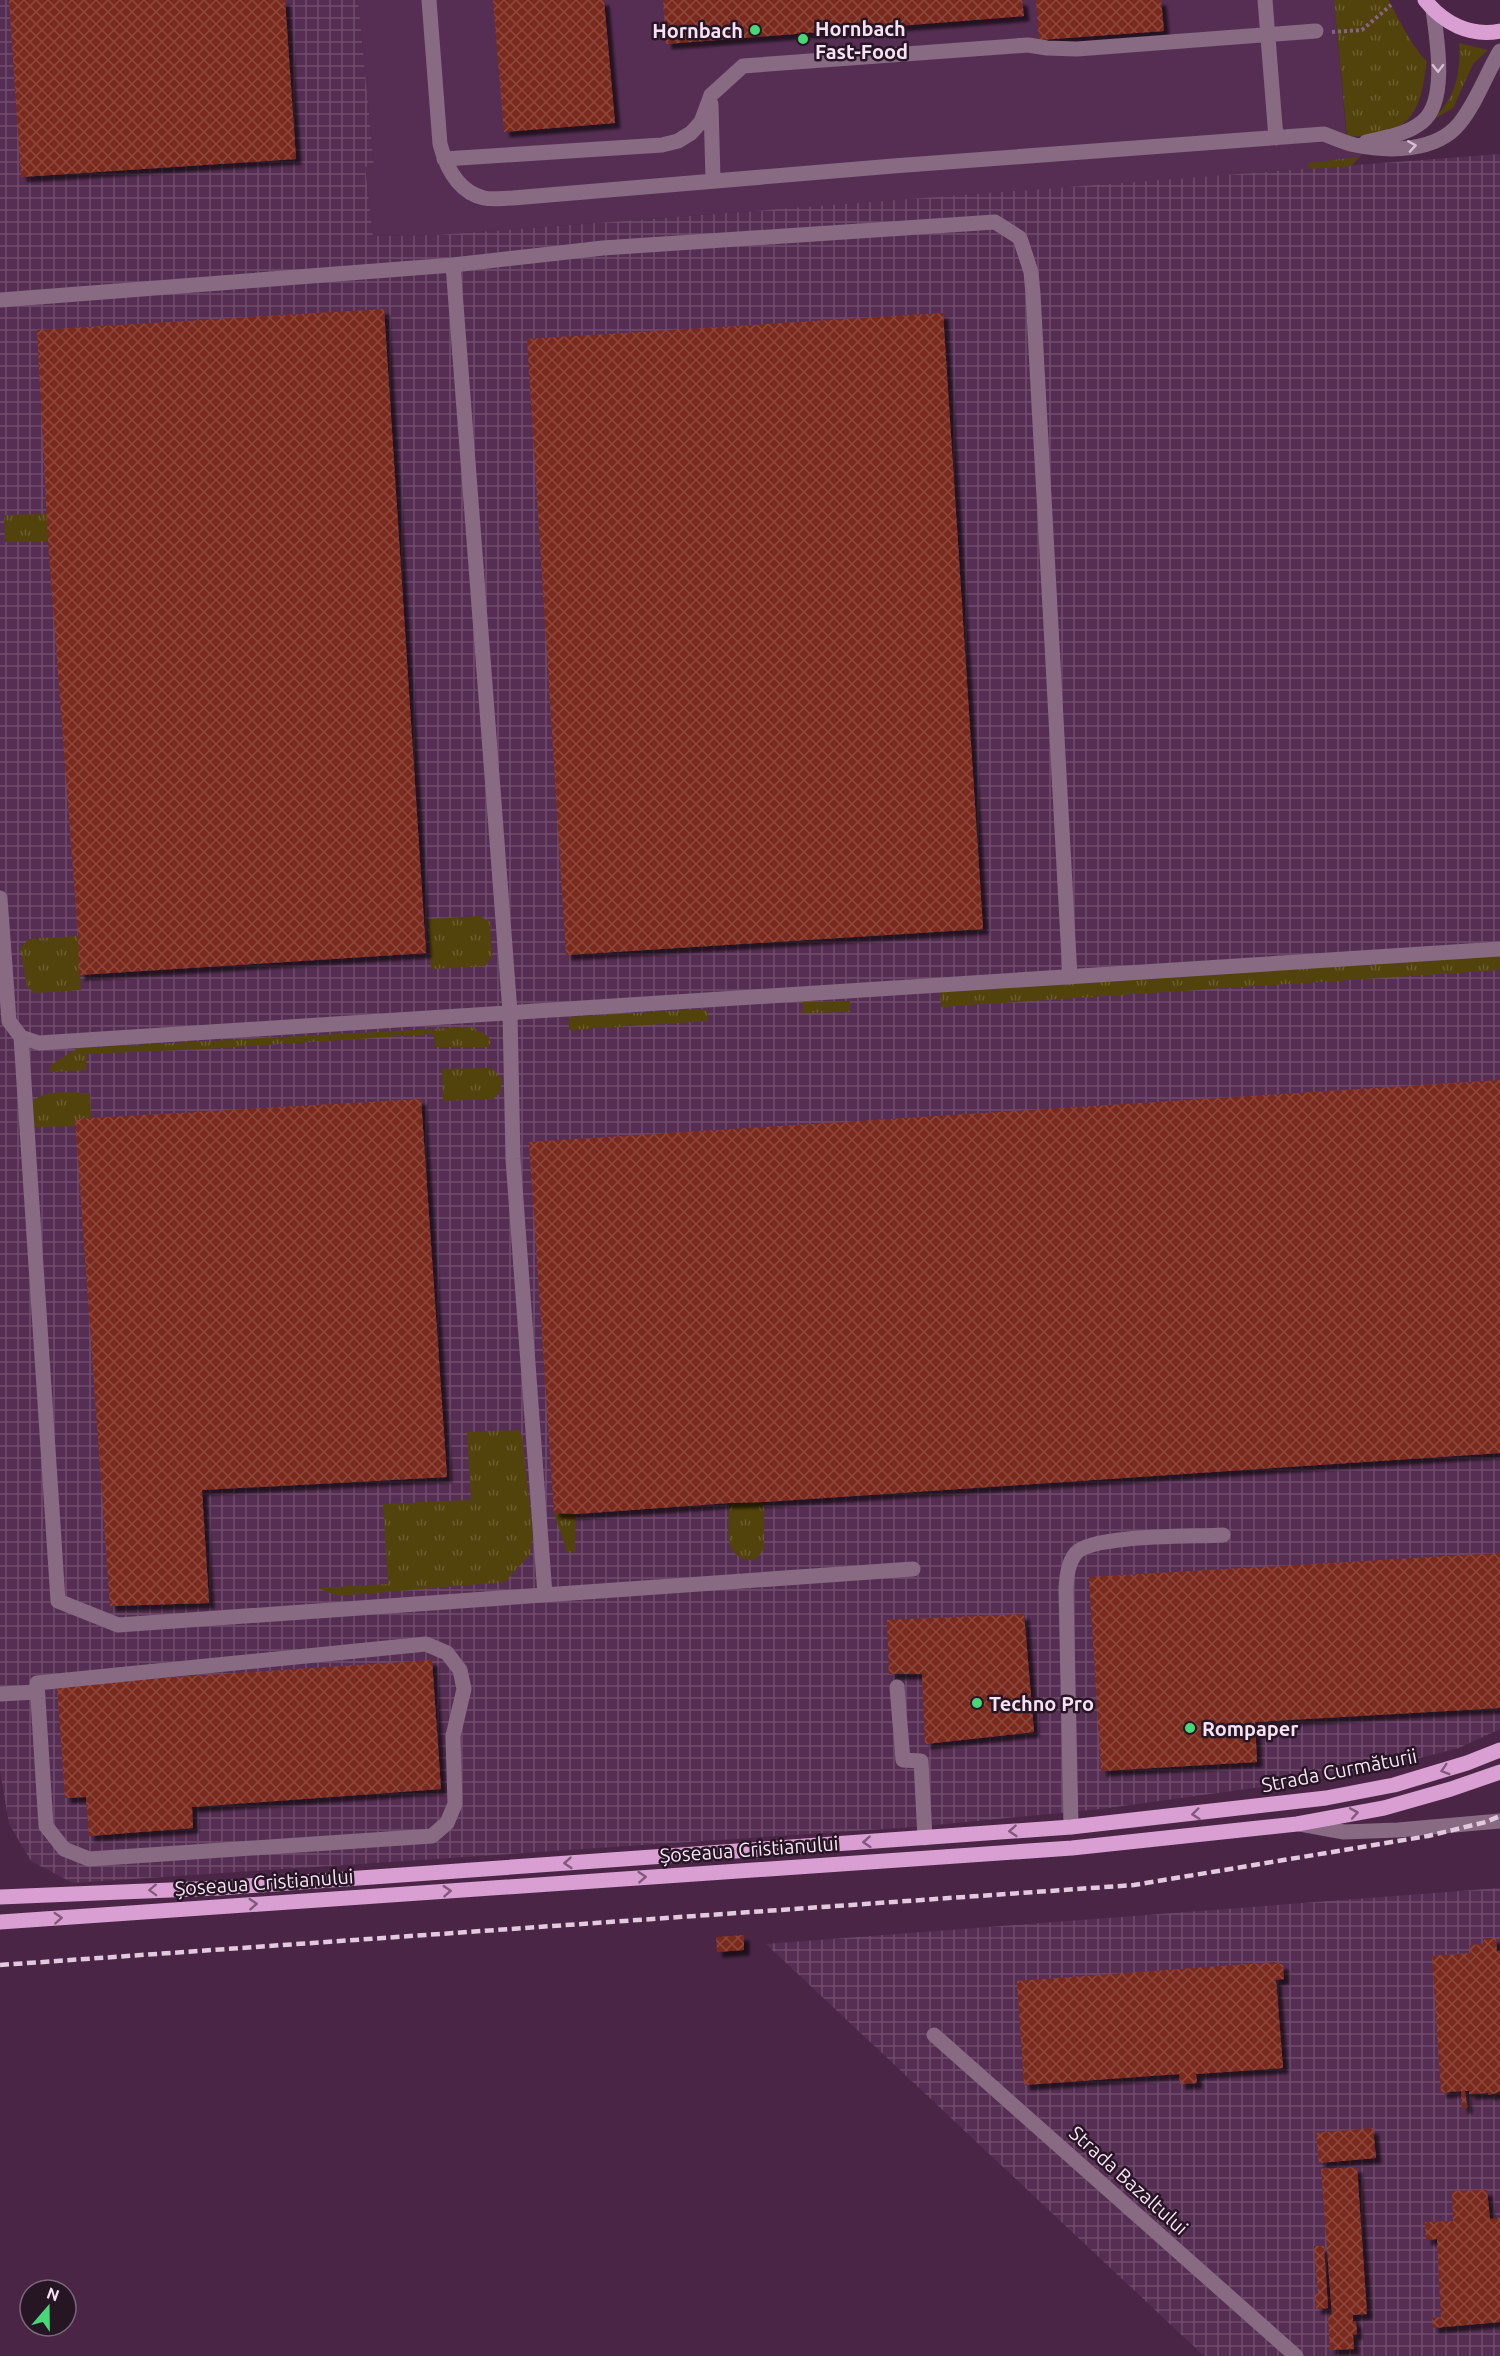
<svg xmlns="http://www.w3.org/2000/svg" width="1500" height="2356" font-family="Ubuntu,sans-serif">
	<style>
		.built { fill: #572e53 }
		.industrial { fill: url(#industrial-grid) }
		.grass { fill: url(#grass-tufts) }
		.building { fill: url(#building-cross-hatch); filter: url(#shadow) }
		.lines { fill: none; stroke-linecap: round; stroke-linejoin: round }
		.path { stroke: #846480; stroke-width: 4; stroke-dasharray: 3 3; stroke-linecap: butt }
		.minor { stroke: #886a83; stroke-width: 15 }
		.major { stroke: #d99ed2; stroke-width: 15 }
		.rail { stroke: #e1c9de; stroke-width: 4.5; stroke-dasharray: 9 4.5; stroke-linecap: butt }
		.oneway { stroke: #d6bdd3 }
		.oneway2 { stroke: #805a7b }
		.poi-dot { fill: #47d779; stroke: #261624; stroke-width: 2 }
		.labels { text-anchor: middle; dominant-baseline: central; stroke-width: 5; stroke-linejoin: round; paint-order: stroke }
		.poi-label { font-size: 20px; font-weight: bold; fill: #f8e1f5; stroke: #261624; text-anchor: start }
		.street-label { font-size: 20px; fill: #f8e1f5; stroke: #261624 }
	</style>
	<defs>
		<pattern id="industrial-grid" width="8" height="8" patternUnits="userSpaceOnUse" patternTransform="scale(1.5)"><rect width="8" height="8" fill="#572e53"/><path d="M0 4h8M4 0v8" fill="none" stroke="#704c6c"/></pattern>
		<pattern id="grass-tufts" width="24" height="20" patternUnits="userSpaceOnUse" patternTransform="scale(1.5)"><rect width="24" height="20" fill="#52420b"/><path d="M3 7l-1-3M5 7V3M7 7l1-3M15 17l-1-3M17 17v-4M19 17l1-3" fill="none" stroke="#6c5d2f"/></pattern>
		<pattern id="building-cross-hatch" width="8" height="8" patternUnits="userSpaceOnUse" patternTransform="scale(1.5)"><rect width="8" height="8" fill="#7a291d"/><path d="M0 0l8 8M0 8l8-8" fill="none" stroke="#8e483e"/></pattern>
		<filter id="shadow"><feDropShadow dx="5.5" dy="5.5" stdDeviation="1.5" flood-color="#0009"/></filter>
	</defs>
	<rect width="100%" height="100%" fill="#4a2546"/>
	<path class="built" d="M358,0H1334L1347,142L1366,151L1351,166L438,235L373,236L365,166L374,165Z"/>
	<path class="industrial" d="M0,0H358L374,165L365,167L373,236L438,235L1500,154V1729L1459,1748L1356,1774L1101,1809L914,1827L73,1883L31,1861L9,1824L0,1770Z
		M1500,1888V2356H1204L766,1944Z"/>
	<path class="grass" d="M1334,0H1389C1394,12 1418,56 1427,61C1419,122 1408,133 1347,137Z
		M1459,43L1488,50L1473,64L1453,108L1429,122C1455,102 1461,74 1459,43Z
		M1359,157L1351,166L1309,169L1308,163Z
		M48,514V541L5,542L4,515Z
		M480,916L490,922L492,956L485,966L431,969L428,919Z
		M78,936L81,990L35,993L27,987L20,948L29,939Z
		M1500,952V970L941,1007L940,989Z
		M850,1001V1012L803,1013V1002Z
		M704,1009L708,1013V1021L569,1030V1017Z
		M471,1027L488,1036L491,1042L488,1047H436L433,1034L206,1049L87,1054L86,1070L50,1072L51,1065L78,1048Z
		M489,1068L497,1073L502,1081L500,1093L493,1099L443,1101L442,1069Z
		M90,1093L91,1118L75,1119V1126L31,1127C30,1121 27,1113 29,1108C36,1087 73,1093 90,1093Z
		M518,1430L522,1435L533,1535L530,1554L505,1582L338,1596L318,1588L388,1584L383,1504L471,1500L467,1432Z
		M764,1502V1549L755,1560C721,1561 729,1527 729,1503Z
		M554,1513L576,1514L575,1553L567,1552Z"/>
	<path class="building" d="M9,0H285L296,159L21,177Z
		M493,0H604L615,123L504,132Z
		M663,0H1022L1024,16L666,44Z
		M1036,0H1161L1164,31L1039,40Z
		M384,309L426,953L79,975L78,936L48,541L37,330Z
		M943,313L983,929L566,955L527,339Z
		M1500,1080V1453L764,1502L729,1503L576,1514L554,1513L529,1142Z
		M421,1099L447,1477L202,1490L209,1603L110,1606L75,1119Z
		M1500,1553V1708L1255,1722L1257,1762L1101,1771L1089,1577Z
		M1024,1614L1034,1732L925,1744L922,1674H889L887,1620Z
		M432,1660L441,1789L192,1807L193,1828L89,1836L86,1797L65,1798L57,1685Z
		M744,1935V1950L717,1952L716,1937Z
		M1484,1938H1496L1497,1951H1500V2092L1488,2095V2093L1469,2094V2091H1465L1467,2108H1462L1461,2091L1441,2093L1432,1956L1470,1953V1945L1484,1944Z
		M1275,1962V1964H1283L1284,1979L1276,1980L1283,2068L1196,2074L1197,2083L1180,2084L1179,2074L1024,2085L1017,1981Z
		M1373,2128L1376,2158L1319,2163L1316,2133Z
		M1357,2167L1367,2314L1353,2315V2321H1356L1357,2334L1353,2335L1354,2349L1330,2350L1328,2316L1332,2315L1321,2169Z
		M1487,2190L1490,2219L1500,2218V2322L1433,2328L1432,2318L1441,2317L1437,2239L1426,2240L1425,2222L1453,2221L1452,2191Z
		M1314,2246H1324L1328,2308L1316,2309L1315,2294H1318Z"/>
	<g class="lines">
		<path class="path" d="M1332,32L1362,30L1391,5"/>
		<path class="minor" d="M429,0L440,144C446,167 458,192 484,198C493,200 504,198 513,198L893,166L1324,134C1334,138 1345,143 1355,145C1388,152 1436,152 1459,124C1477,102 1486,74 1500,51
			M1265,0L1276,138
			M711,104L713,180
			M1366,142C1385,137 1406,135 1422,122C1448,102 1437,39 1433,10
			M444,159L662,145L678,141L691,133L701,122L711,95L743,66L1028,45L1047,48L1077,49L1316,31
			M453,265L603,248L995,222L1020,238L1031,272L1033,294L1070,977
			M0,300L453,265L510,1012L513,1159L545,1595
			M0,898L9,1021L21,1037L39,1043L1500,949
			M21,1037L58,1601L118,1625L913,1569
			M426,1644L447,1653L460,1670L464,1689L453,1736L455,1804L447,1823L432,1836L89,1859L64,1849L46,1826L37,1683Z
			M897,1687L903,1760L921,1761L925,1838
			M0,1694L37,1692
			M1300,1824L1344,1832L1398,1830L1500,1821
			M1071,1827L1066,1588C1067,1575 1068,1563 1076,1553C1093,1534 1195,1537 1223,1535
			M934,2035L1296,2356"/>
		<path class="major" d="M1425,0C1443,23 1470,37 1500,31
			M0,1897L219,1888L1071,1827L1326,1798L1394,1785L1467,1763L1500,1750
			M0,1922L1072,1848L1297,1824L1384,1808L1451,1789L1500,1772"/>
		<path class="rail" d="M0,1965L1134,1885L1428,1836L1486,1822L1500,1816"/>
	</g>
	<defs><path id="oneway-chevron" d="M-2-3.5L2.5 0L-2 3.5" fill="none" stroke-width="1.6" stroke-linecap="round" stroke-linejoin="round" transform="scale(1.5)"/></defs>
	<g class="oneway">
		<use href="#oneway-chevron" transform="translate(1438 68) rotate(89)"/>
		<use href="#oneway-chevron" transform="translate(1412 146) rotate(-9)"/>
	</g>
	<g class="oneway2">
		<use href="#oneway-chevron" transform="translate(1445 1770) rotate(163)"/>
		<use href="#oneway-chevron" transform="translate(1354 1813) rotate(-10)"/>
		<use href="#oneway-chevron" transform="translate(1196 1814) rotate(174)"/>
		<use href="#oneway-chevron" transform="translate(1013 1831) rotate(176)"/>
		<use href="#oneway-chevron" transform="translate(867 1842) rotate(176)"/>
		<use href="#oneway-chevron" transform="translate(568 1863) rotate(176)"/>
		<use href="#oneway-chevron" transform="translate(642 1877) rotate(-4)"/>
		<use href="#oneway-chevron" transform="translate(153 1890) rotate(178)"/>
		<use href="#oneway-chevron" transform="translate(447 1891) rotate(-4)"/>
		<use href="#oneway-chevron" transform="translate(253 1904) rotate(-4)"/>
		<use href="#oneway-chevron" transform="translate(58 1918) rotate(-4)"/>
	</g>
	<g class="poi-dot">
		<circle cx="755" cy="30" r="6"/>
		<circle cx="803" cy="39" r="6"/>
		<circle cx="977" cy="1703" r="6"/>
		<circle cx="1190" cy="1728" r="6"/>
	</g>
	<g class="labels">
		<g class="poi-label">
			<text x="815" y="28">Hornbach<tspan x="815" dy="23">Fast-Food</tspan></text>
			<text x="743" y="30" text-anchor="end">Hornbach</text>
			<text x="989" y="1703">Techno Pro</text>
			<text x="1202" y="1728">Rompaper</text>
		</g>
		<g class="street-label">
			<text transform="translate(1339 1770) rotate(-11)">Strada Curmăturii</text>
			<text transform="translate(749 1849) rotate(-4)">Șoseaua Cristianului</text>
			<text transform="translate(264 1882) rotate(-4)">Șoseaua Cristianului</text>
			<text transform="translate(1129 2180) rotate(42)">Strada Bazaltului</text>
		</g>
	</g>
	<g transform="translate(48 2308) rotate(20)"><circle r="28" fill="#261624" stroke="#7a6778" stroke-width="1.5"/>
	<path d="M0-4.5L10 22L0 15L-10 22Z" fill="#47d779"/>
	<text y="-9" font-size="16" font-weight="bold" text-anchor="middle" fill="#f8e1f5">N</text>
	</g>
</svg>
